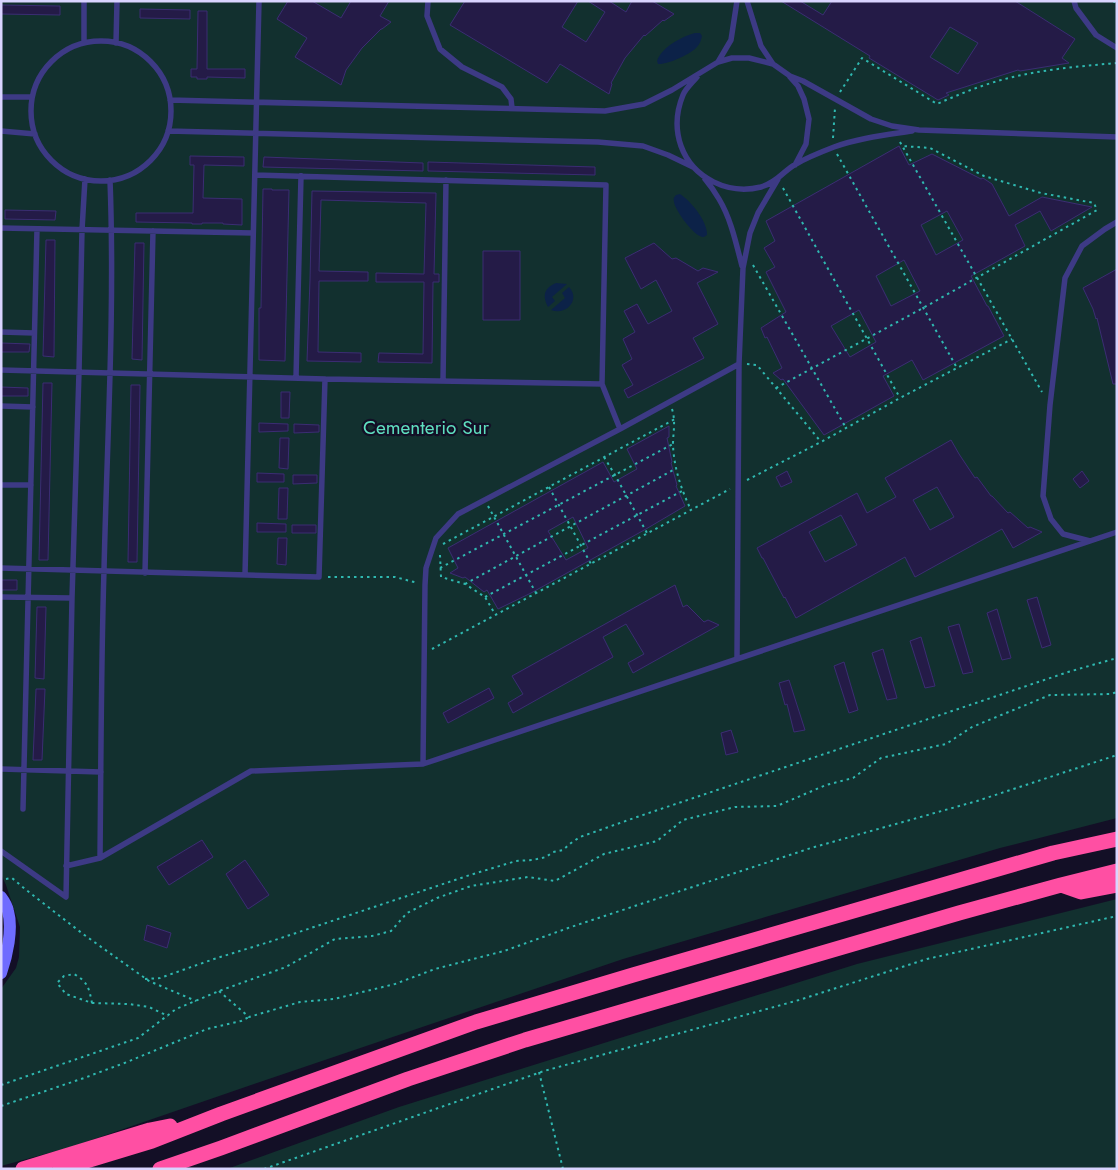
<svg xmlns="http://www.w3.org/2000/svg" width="1118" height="1170" font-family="Jost,sans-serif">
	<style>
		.green { fill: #12302f }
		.water { fill: #0c2248 }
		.building { fill: #241b47; stroke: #3b2d73; fill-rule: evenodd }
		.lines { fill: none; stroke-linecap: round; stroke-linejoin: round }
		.path { stroke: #2fb8b0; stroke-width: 2; stroke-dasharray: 2.5 4; stroke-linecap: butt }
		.lane { stroke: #3d3a85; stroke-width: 5.5 }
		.secondary { stroke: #6f6bff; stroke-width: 12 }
		.highway { stroke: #ff4fa3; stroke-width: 15 }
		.labels { text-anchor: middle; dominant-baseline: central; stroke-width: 4.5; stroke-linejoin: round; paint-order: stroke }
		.park-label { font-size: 19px; fill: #5fe0c0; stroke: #130f26 }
	</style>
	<rect width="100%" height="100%" fill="#130f26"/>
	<path class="green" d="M1,1H1117V818L1000,848L623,959L254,1084L71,1147L1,1166V989L16,968L19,957L20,927L6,885L1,874Z
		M1117,899V1169H227L399,1107L857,964Z"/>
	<path class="water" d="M695,33H700L702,36C701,40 700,44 697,47C691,54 667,65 658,64L657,61C662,47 681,37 695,33Z
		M680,194C691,201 708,222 707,235C704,237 703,238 700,236C692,233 675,210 674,202C673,197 674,198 676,195Z
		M556,283L567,284L552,297L555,301L548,307C542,296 544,288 556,283Z
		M569,287C581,300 566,316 551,310L565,298L562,293Z"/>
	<path class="building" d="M288,1H312L341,18L351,1H389L380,16L391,22L382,29H381L362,48L346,70L341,85L295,57L307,38L277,19Z
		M465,1H578L562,27L586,42L605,12L588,1H609L626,12L632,1H652L674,14L664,21L663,20L645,36L644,35L625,58L611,83L612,84L609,94L560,64L547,83L450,25Z
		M781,1H800L823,15L832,1H1015L1075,39L1062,58L1069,63L1020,71L1018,70L946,93L949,95L938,100L869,58L870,56ZM950,27L978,43L958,74L930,57Z
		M1,5L60,6V15L1,14Z
		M140,9L190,10V19L140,18Z
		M198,11H207V69H245V78L207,77V79H197V77H191V69H197Z
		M899,146L909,165L932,154L981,179L983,178L992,184L1009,216L1042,197L1092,207L1051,231L1040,211L1015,225L1025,246L971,276L987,306H988L1004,336L923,380L912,360L883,376L894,396L824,435L783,379L781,380L773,373L782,368L767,337L765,338L761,328L786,312L766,272L775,267L764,248L775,241L766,221ZM947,211L963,240L936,255L921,225ZM904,260L920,291L891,306L876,276ZM859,310L876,342L850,357L831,326Z
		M190,156L244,157V166L204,165L203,198L242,199V225L223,224V223H202V224H192V223L136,222V213H193L194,165H190Z
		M264,157L423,163V171L263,167Z
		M428,162L595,167V175L428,171Z
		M263,189H272V190H289L285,361L259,360V308H261Z
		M312,191L436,193L434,274H439V282H433L432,363L378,362L379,353L423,354L424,282H376V273L424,274L426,203L321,200L319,271L368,272V281H319L318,352L361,353V362L307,361L310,280Z
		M5,210L56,211L55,220L5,219Z
		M46,240H55L54,357L43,356Z
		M135,243H144L142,360L132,359Z
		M654,243L672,259L676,258L698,271L703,268L718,272L697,283L718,324L693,338L704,358L628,398L624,390L633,385L622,365L632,359L623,339L635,332L624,311L637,304L648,324L672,311L656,280L641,289L625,258Z
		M483,251H520V320H483Z
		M1117,269V384H1113L1097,318L1096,319L1093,309L1083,288Z
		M1,343L30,344L29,352H1Z
		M43,383H52L48,560H39Z
		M131,385H140L137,562H128Z
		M1,387L28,388V396H1Z
		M281,392H290L289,418H281Z
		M259,423L288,424V431L259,432Z
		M294,424L319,425V432L294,433Z
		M669,426V437L667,438L672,462L671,463L677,485L676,486L685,506L646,529L531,593L498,609L487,590L484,592L465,577L463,578L450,573L458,568L448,548L603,462L614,482L637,469L627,449ZM573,517L588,548L566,560L548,531Z
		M280,438H289L288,469L279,468Z
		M951,440L959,454L975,478L977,477L991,496H992L1008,513L1010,512L1028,528L1030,527L1042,532L1013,548L1002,529L915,577L905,557L796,618L785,597L784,598L763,558H762L757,548L857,493L867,513L896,497L885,478ZM937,487L954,517L930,530L913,500ZM841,515L857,545L825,562L809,532Z
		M787,471L792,482L781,487L776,477Z
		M1082,471L1089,481L1080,488L1073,479Z
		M257,473L284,474V482H257Z
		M293,475H317V483L293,484Z
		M279,488H288L287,519H278Z
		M257,523L286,524V532H257Z
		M292,525H316V533H292Z
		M278,538H287L286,565L277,564Z
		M1,580H17V590H1Z
		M675,585L683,607L687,605L704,622L708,620L719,625L633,673L628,663L644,654L626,624L603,637L613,657L513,713L508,703L523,694L512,676Z
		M1037,597L1051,645L1042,648L1027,600Z
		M37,607H46L44,679L35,678Z
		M997,609L1011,658L1002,660L987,613Z
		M959,624L973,672L963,674L948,627Z
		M921,637L935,686L925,688L910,641Z
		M883,649L897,698L887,700L872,653Z
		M844,662L858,710L849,713L834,666Z
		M789,680L805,730L794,732L787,704L785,705L779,683Z
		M489,688L494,698L448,723L443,713Z
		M36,689H45L42,760H33Z
		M731,730L738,752L726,755L721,733Z
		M202,840L213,857L169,885L157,867Z
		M245,860L269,895L248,909L226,874Z
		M147,925L171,933L167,948L144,940Z"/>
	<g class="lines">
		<path class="path" d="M1113,1L1117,4
			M840,92L862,58L937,104C962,93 987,83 1013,77C1047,69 1082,66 1117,63
			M833,138L835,108
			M900,142L1042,392
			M837,154L957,368
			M783,188L900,398
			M753,265L846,428
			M747,364L757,365L821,442
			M776,388L923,308L1097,210L1094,203L1041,193L984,176L930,148L902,146
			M672,409C676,422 673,432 673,445C674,468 681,489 691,510
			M604,457L615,475L647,533
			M747,480L821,442L900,398L1012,339
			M549,487L591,564
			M488,506L536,593
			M443,544L675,419
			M440,555L441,577L465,584L485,597L495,614
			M440,568L673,444
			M328,577H395L418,583
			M465,584L675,469
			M485,597L682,491
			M432,649L730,489
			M6,879L12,878L25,889L83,934L149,981L196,1001
			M145,979L160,978L214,959L269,942L470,875L516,861L533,860L546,857L553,852L563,850L571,843L580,837L637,817L1068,672L1117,658
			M219,991L249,1017L300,1002L334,999L395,984L435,969L504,951L571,927L811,848L977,801L1117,755
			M92,1003C89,988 88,982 74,974L64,976L57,983L66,994L92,1003L129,1004L149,1007L168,1016
			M539,1072L563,1169
			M1,1085L138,1038L176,1009L219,991L286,967L335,939L372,936L391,931L407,913L437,898L471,886L528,877L555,881L604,854L657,841L683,820L735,807L777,806L826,785L853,778L881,758L946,744L972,727L1050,695L1111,694L1117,692
			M1,1106L84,1078L127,1062L207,1029L241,1021L249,1017
			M264,1169L544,1071L799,1000L927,959L1117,916"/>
		<path class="lane" d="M428,1L427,16L440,49L462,67L502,87L511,99L512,108
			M747,1L761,46L773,64
			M1074,1L1076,8L1096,35L1117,48
			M31 111a70 70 0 1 1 140 0a70 70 0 1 1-140 0Z
			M84,43V1
			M116,43L117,1
			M718,62L731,40L737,1
			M697,77C693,82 686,88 683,95C676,112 675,129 681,146C693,179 729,195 761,187C778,182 783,171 796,164C808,157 821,152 834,147C859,138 886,135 912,131
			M790,77L798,86L804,99L809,119L806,144L795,165
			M1,97H32
			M170,100L605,111L644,104L672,90L718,62L732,58H749L773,64L790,76L803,81L871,119L892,126L919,130L1117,137
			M1,131L35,134
			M168,131L598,142L643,146L668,155L693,167
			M255,175L606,185L602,384
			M705,179C710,185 715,192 719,199C731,219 736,243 742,266
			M1,228L253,233
			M1,332L34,333
			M1,370L325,379
			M296,378L301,176
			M443,381L446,180
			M1,406L33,407
			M1,485H31
			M1090,541L1063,534L1051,519L1043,496L1050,405L1065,278L1082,246L1105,229L1117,222
			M1,568L319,577L325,379L602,384L620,429
			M145,573L153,231
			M245,575L259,1
			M1,597L72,598
			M737,658L739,364L743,268L750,233L758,213L778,179
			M423,764L425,585L426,568L436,538L458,514L620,429L739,364
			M1,769L101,772
			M23,809L37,229
			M1,851L66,897L72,598L79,372L82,230L85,179
			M100,858C101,762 101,666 104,570C107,440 115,310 110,180
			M66,866L100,858L251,771L423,764L1117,532"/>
		<path class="secondary" d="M1,897C4,901 7,906 8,911C13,929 7,956 1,973"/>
		<path class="highway" d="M1061,885L1081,892L1117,885
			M23,1169L150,1130L170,1126
			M60,1169L152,1141L221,1114L476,1022L633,975L1053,853L1117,839
			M160,1169L221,1148L408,1079L525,1040L959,913L1061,885L1117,871"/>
	</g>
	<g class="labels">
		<g class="park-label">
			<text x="426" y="427">Cementerio Sur</text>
		</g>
	</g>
	<rect width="1118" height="1170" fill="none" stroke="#d9d4ff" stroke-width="5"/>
</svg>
